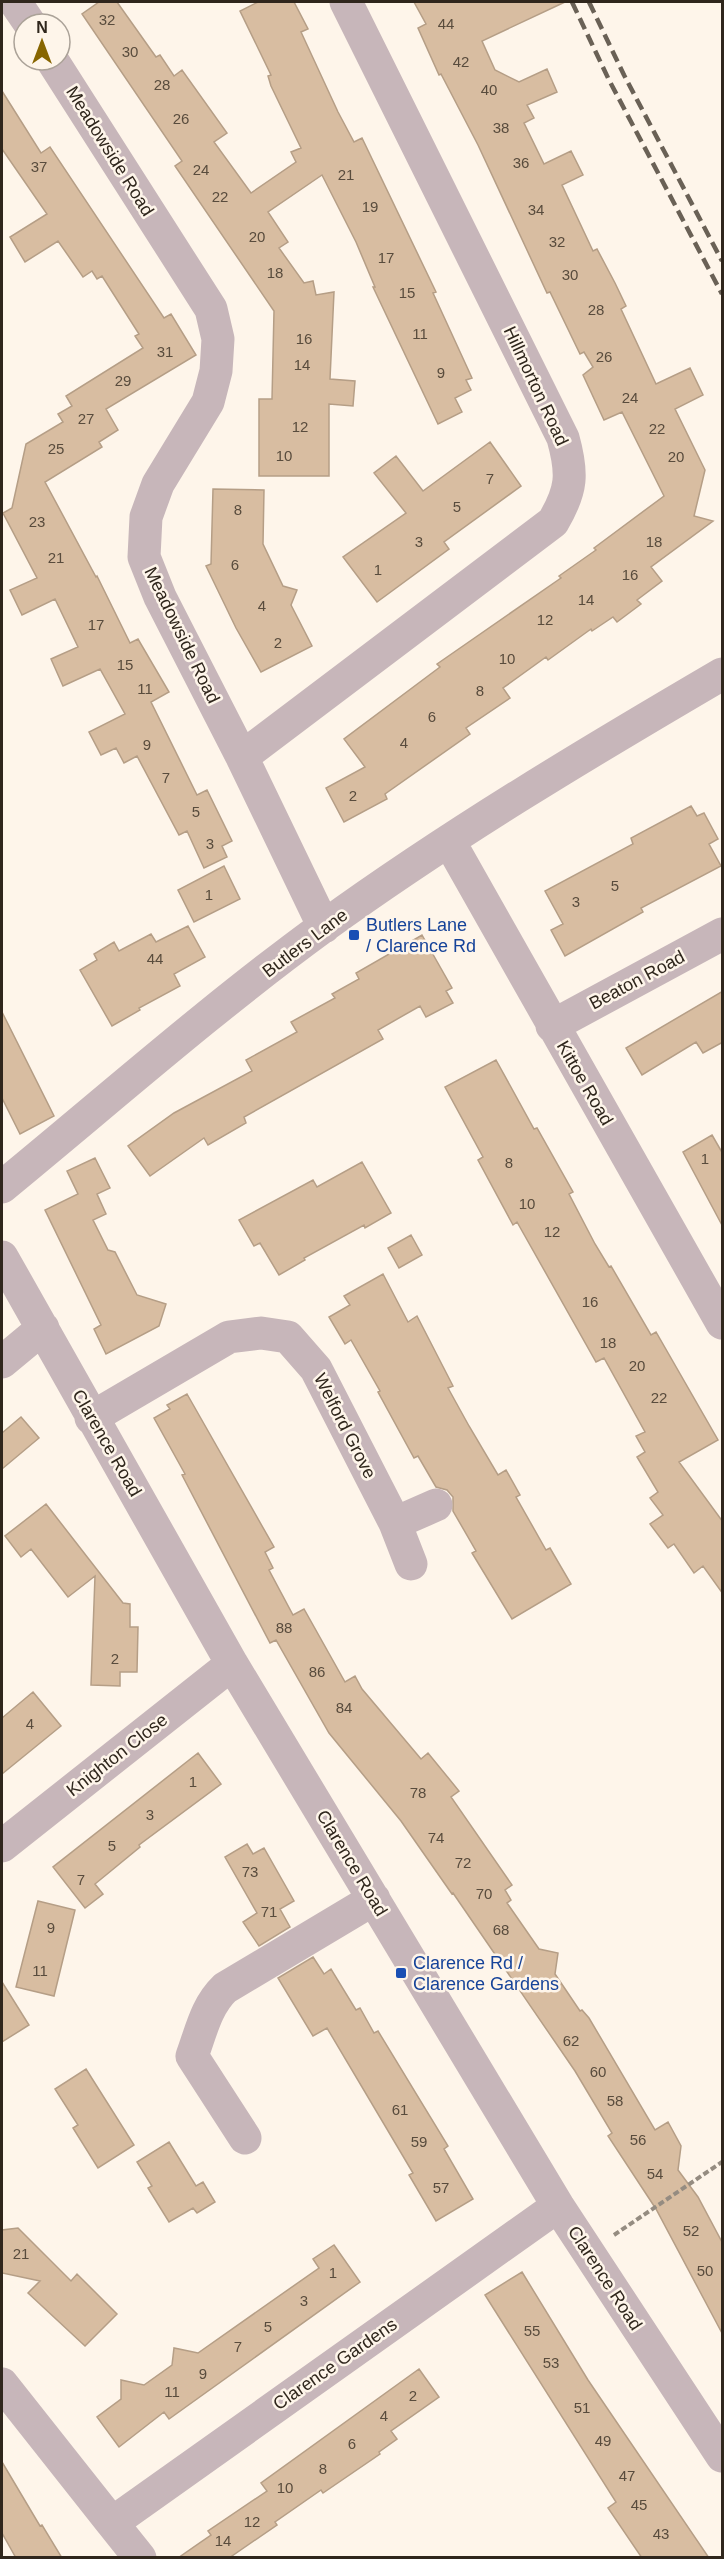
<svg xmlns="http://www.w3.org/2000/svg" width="724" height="2559" font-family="Arial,sans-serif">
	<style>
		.building { fill: #d8bda1; stroke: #b59e86; stroke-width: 1.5 }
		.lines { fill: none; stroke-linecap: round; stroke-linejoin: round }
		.path { stroke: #958c81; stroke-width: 4; stroke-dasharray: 6 3; stroke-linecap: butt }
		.minor { stroke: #c7b6ba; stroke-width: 33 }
		.rail { stroke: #6a6156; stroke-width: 4.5; stroke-dasharray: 12 6; stroke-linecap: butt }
		.transit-dot { fill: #1a4fb4; stroke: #fef5ea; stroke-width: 2 }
		.labels { text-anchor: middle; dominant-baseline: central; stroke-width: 5; stroke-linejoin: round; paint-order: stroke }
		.number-label { font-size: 15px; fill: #594c3d }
		.street-label { font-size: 18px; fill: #2f261c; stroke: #fef5ea }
		.transit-label { font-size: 18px; fill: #164399; stroke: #fef5ea; text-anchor: start }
	</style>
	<rect width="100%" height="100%" fill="#fef5ea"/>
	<path class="building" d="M99,2H117L156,57L160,55L174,76L182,70L227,133L214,142L251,193L296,162L291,152L301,148L271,86L268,76L271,75L240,11L258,2H294L308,29L301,32L338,112L354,142L362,138L436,292L433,293L472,378L466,380L471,390L455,398L462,412L438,424L373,287H375L356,242L322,175L268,212L288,242L279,248L304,283L313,281L316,295L334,292L330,379L355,381L353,406L329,404V476H259V399H272L274,311L175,166L182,161L82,14Z
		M414,2H565L482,41L495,70L519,82L547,69L557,92L527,105L534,118L524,123L544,164L571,151L583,175L562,185L593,251L597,249L615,283L626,306L621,309L656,384L690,368L703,395L675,409L705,470L694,516L713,521L651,567L662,581L637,600L641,604L617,622L613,617L592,631L591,629L548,660L546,657L503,688L510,698L466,728L470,734L385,794L387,799L344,822L326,788L365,767L344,739L440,667L437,664L561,578L559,576L596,550L594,548L664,496L622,412L604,420L583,375L593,367L584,352L580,354L550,292L547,293L478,145L441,74L439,75L418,28L426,24Z
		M2,91L41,153L50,147L164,318L171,314L196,355L106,409L118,430L99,442L102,447L45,482L96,577L97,576L130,643L138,639L169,692L151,702L197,795L207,790L232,841L222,846L227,857L204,868L187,831L179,835L137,756L124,763L116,748L101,755L89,732L125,714L100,669L63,686L51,659L78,647L55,599L22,615L10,590L37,578L3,513L12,508L26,444L63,422L58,414L72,406L66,396L143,348L135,336L139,334L102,276L97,279L92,271L83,277L58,241L25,262L10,237L47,214L2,149Z
		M490,442L521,486L444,542L449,549L377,602L343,557L406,513L374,473L396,456L423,491Z
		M213,489L264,490L263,544L283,586L297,590L291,605L312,646L261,672L236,628L206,566L211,564Z
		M691,806L697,816L704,813L718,839L709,844L721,866L641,908L643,912L565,956L551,930L563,924L545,891L633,844L631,838Z
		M224,866L240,899L194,922L178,890Z
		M188,926L205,957L174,974L180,986L139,1008L140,1010L112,1026L80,970L97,960L94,954L114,942L119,951L151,934L156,942Z
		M422,935L452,988L446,991L453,1003L426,1017L420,1006L378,1030L383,1039L244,1117L246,1123L208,1145L204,1138L150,1176L128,1146L174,1113L252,1071L246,1060L297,1032L291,1022L335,998L332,994L359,979L356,973Z
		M723,991V1042L703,1053L696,1042L642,1075L626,1048Z
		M2,1012L54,1116L20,1134L2,1098Z
		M496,1060L534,1129L537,1128L573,1192L569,1194L595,1244L609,1267L611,1266L651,1335L656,1332L718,1440L679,1462L723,1522V1594L703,1566L694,1573L674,1544L668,1548L650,1524L663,1515L650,1498L658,1492L637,1457L645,1452L636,1436L645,1432L604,1358L596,1362L517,1222L513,1225L478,1160L483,1157L445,1087Z
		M712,1135L723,1154V1227L683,1152Z
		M95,1158L110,1188L97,1194L106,1214L93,1220L108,1250L115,1252L137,1295L166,1304L159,1326L106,1354L94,1329L101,1325L45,1210L78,1194L67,1171Z
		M362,1162L391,1213L365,1228L364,1225L304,1258L305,1260L279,1275L260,1243L254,1246L239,1220L313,1180L317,1187Z
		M411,1235L422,1255L399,1268L388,1248Z
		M383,1274L408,1322L417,1316L453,1386L448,1388L469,1426L498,1475L506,1470L520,1495L516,1497L546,1550L550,1548L571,1584L512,1619L472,1553L476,1551L453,1511V1497L447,1490L436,1487L418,1456L414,1458L378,1392L380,1391L351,1340L345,1344L329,1317L350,1305L344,1296Z
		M187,1394L274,1547L265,1552L273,1568L269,1570L293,1615L304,1609L345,1682L355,1676L362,1689L421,1759L428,1753L459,1791L451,1797L512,1885L505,1890L511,1900L507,1903L539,1949L558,1953L555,1974L580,2011L582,2010L589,2018L655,2130L668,2122L681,2146L678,2170L698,2197L723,2244V2335L656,2209L608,2136L612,2133L575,2071L453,1893L452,1894L401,1821L329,1733L276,1640L270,1643L182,1475L185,1474L154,1418L170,1409L167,1405Z
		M21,1417L39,1438L2,1469V1433Z
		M46,1504L123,1603L130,1604V1627H138L137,1672H120V1686L91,1685L95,1576L68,1597L31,1549L21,1557L5,1536Z
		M33,1692L61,1726L2,1774V1718Z
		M198,1753L221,1784L139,1845L140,1847L95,1884L103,1894L85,1908L53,1867Z
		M247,1844L253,1854L264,1848L294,1901L280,1909L290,1927L259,1946L243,1922L257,1913L225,1857Z
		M38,1901L75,1910L54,1996L16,1987Z
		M313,1957L324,1974L331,1969L356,2010L360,2008L374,2033L378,2031L448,2146L444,2149L473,2199L436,2221L409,2175L413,2173L327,2028L313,2036L278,1978Z
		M2,1982L29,2025L2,2042Z
		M86,2069L134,2145L98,2168L73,2128L78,2125L55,2089Z
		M169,2142L196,2186L203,2182L215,2202L197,2213L193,2208L169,2222L148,2188L152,2186L137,2162Z
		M18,2228L71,2281L77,2274L117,2314L85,2346L28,2293L40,2281L2,2273V2230Z
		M334,2245L360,2282L169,2419L164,2412L119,2447L97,2417L121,2399V2380L144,2385L172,2365L174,2348L198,2353L319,2268L313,2259Z
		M522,2272L588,2380L709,2558H642L608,2508L616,2502L485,2295Z
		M419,2369L439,2397L391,2431L397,2439L379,2452L380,2454L323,2493L321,2490L275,2522L277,2525L229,2558H178L211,2535L208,2531L267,2491L261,2483Z
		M2,2462L40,2526L42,2525L62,2558H16L2,2533Z"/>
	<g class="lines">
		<path class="path" d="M614,2235L722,2162"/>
		<path class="minor" d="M15,2L30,24
			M52,60L211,309L218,339L216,371L208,402L158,484L146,517L144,557L160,597L242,757L324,927
			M242,757L553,522C572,490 573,474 563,438L346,2
			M449,841L722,1323
			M552,1026L722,934
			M2,1187C108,1100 212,1008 323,927C450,835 587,753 722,674
			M2,1257L232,1664L558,2206L722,2456
			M2,1362L43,1328
			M91,1418L229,1337L261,1333L288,1337L316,1369L395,1523L411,1564
			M395,1523L436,1505
			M2,1846L232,1664
			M245,2138L192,2056C201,2032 206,2006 225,1988L374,1899
			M2,2384L112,2523
			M140,2558L112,2523L558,2206"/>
		<path class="rail" d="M572,2L609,80L722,294
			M589,2L624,75L722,261"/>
	</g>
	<g class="transit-dot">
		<rect x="348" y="929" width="12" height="12" rx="3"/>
		<rect x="395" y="1967" width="12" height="12" rx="3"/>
	</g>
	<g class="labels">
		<g class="number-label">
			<text x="107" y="19">32</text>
			<text x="446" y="23">44</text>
			<text x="130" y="51">30</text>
			<text x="461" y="61">42</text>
			<text x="162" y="84">28</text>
			<text x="489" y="89">40</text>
			<text x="181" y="118">26</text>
			<text x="501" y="127">38</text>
			<text x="521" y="162">36</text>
			<text x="39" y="166">37</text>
			<text x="201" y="169">24</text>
			<text x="346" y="174">21</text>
			<text x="220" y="196">22</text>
			<text x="370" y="206">19</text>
			<text x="536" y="209">34</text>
			<text x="257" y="236">20</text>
			<text x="557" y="241">32</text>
			<text x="386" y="257">17</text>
			<text x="275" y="272">18</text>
			<text x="570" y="274">30</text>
			<text x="407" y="292">15</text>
			<text x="596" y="309">28</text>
			<text x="420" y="333">11</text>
			<text x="304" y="338">16</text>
			<text x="165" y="351">31</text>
			<text x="604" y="356">26</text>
			<text x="302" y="364">14</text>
			<text x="441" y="372">9</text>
			<text x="123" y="380">29</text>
			<text x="630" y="397">24</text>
			<text x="86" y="418">27</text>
			<text x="300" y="426">12</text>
			<text x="657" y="428">22</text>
			<text x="56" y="448">25</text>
			<text x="284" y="455">10</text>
			<text x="676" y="456">20</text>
			<text x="490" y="478">7</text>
			<text x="457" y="506">5</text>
			<text x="238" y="509">8</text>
			<text x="37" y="521">23</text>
			<text x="419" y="541">3</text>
			<text x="654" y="541">18</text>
			<text x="56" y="557">21</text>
			<text x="235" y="564">6</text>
			<text x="378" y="569">1</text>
			<text x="630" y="574">16</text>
			<text x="586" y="599">14</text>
			<text x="262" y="605">4</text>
			<text x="545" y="619">12</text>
			<text x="96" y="624">17</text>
			<text x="278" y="642">2</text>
			<text x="507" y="658">10</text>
			<text x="125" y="664">15</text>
			<text x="145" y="688">11</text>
			<text x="480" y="690">8</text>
			<text x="432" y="716">6</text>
			<text x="404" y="742">4</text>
			<text x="147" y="744">9</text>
			<text x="166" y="777">7</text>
			<text x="353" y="795">2</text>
			<text x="196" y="811">5</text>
			<text x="210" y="843">3</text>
			<text x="615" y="885">5</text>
			<text x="209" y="894">1</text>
			<text x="576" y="901">3</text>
			<text x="155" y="958">44</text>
			<text x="705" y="1158">1</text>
			<text x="509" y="1162">8</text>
			<text x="527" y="1203">10</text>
			<text x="552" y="1231">12</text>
			<text x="590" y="1301">16</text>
			<text x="608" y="1342">18</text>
			<text x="637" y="1365">20</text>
			<text x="659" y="1397">22</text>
			<text x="284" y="1627">88</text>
			<text x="115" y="1658">2</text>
			<text x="317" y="1671">86</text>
			<text x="344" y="1707">84</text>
			<text x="30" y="1723">4</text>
			<text x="193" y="1781">1</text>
			<text x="418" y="1792">78</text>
			<text x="150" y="1814">3</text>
			<text x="436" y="1837">74</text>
			<text x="112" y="1845">5</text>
			<text x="463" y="1862">72</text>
			<text x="250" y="1871">73</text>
			<text x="81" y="1879">7</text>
			<text x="484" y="1893">70</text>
			<text x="269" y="1911">71</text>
			<text x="51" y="1927">9</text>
			<text x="501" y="1929">68</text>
			<text x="40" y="1970">11</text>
			<text x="571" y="2040">62</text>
			<text x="598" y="2071">60</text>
			<text x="615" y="2100">58</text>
			<text x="400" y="2109">61</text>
			<text x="638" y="2139">56</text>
			<text x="419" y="2141">59</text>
			<text x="655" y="2173">54</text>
			<text x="441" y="2187">57</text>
			<text x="691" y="2230">52</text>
			<text x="21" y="2253">21</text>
			<text x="705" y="2270">50</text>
			<text x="333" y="2272">1</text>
			<text x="304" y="2300">3</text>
			<text x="268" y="2326">5</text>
			<text x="532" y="2330">55</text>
			<text x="238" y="2346">7</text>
			<text x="551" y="2362">53</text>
			<text x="203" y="2373">9</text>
			<text x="172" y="2391">11</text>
			<text x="413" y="2395">2</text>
			<text x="582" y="2407">51</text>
			<text x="384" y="2415">4</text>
			<text x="603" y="2440">49</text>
			<text x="352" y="2443">6</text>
			<text x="323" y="2468">8</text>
			<text x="627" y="2475">47</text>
			<text x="285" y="2487">10</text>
			<text x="639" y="2504">45</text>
			<text x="252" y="2521">12</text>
			<text x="661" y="2533">43</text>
			<text x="223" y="2540">14</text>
		</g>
		<g class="street-label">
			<text transform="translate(110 151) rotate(58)">Meadowside Road</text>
			<text transform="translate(536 386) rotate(65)">Hillmorton Road</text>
			<text transform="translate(182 635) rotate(64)">Meadowside Road</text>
			<text transform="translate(305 943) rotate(-37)">Butlers Lane</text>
			<text transform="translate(637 980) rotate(-28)">Beaton Road</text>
			<text transform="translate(585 1083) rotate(60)">Kittoe Road</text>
			<text transform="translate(345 1426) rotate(63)">Welford Grove</text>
			<text transform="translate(107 1443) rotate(60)">Clarence Road</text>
			<text transform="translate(117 1755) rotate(-38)">Knighton Close</text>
			<text transform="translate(352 1863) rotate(59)">Clarence Road</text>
			<text transform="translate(605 2278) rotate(57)">Clarence Road</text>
			<text transform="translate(335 2364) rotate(-35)">Clarence Gardens</text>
		</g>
		<g class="transit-label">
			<text x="366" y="925">Butlers Lane<tspan x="366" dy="21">/ Clarence Rd</tspan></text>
			<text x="413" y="1963">Clarence Rd /<tspan x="413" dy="21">Clarence Gardens</tspan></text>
		</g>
	</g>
	<rect width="724" height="2559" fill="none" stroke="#2f261c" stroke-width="6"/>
	<g transform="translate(42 42)"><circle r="28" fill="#fef5ea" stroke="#aba298" stroke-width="1.5"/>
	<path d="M0-4.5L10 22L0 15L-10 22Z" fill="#876500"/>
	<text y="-9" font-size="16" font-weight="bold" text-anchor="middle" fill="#2f261c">N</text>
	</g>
</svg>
